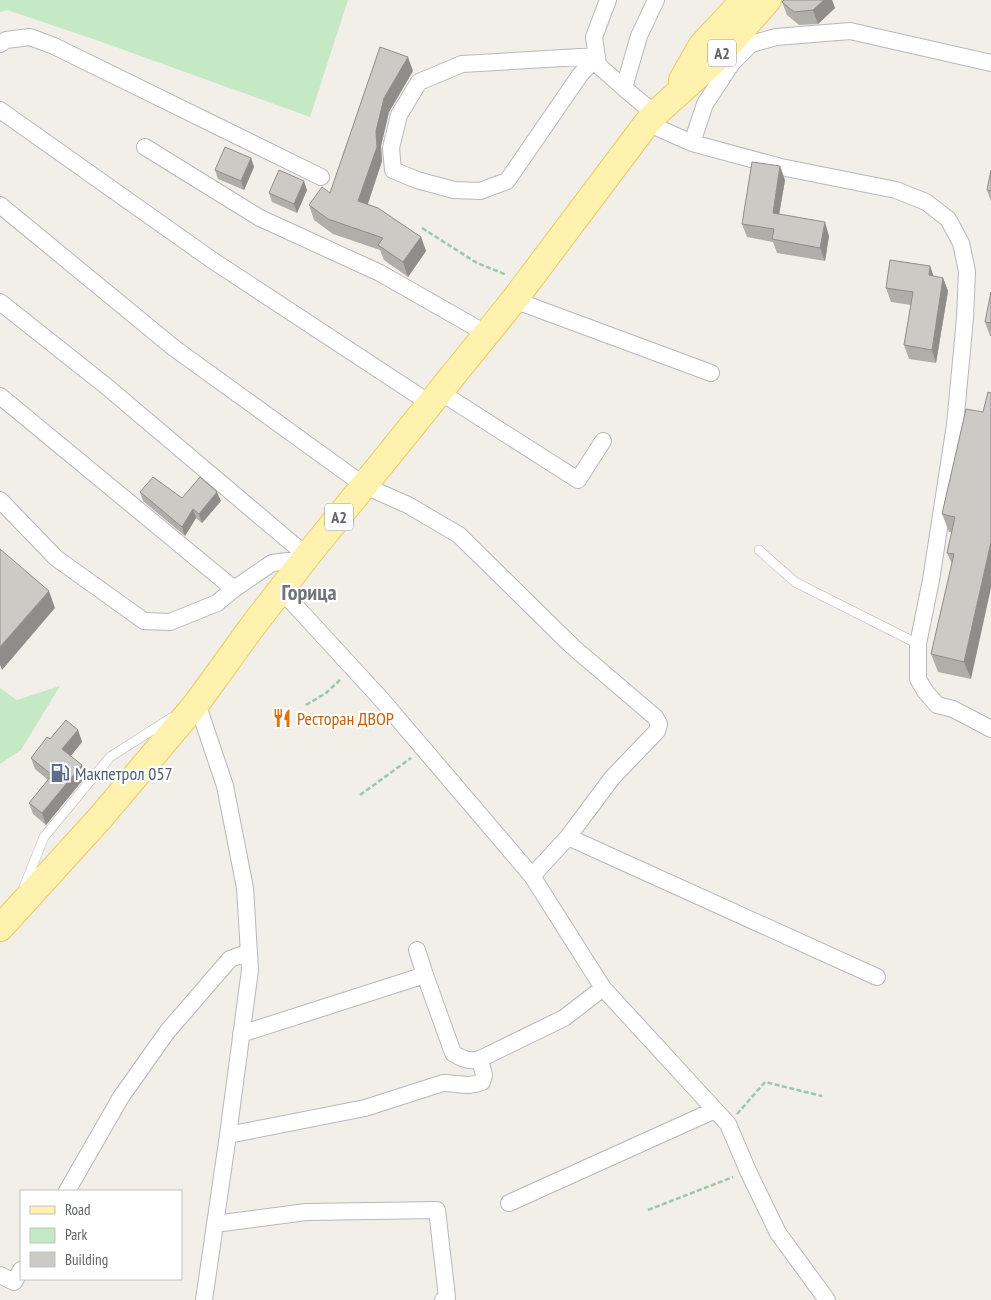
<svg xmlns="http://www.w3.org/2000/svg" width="991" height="1300" font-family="'PT Sans Narrow',sans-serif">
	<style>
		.green { fill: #c5e8c5 }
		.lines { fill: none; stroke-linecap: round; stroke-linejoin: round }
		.lane-casing { stroke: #b5b8bc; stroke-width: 10 }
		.street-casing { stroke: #b5b8bc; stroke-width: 18 }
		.primary-casing { stroke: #f2c960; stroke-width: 28 }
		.path { stroke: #9cc7a9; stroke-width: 2.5; stroke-dasharray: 5 2.5; stroke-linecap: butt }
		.lane { stroke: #fff; stroke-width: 9 }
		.street { stroke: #fff; stroke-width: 16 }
		.primary { stroke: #fff2af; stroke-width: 26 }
		.wall { fill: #afaea9 }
		.shaded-wall { fill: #8f8d8a }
		.building { fill: #cccac5; stroke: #8f8d8a }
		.labels { text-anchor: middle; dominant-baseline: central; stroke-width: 4.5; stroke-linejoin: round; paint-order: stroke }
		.shield { fill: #fff; stroke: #8f9295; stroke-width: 1 }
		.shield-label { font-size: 16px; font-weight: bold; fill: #5f6368 }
		.food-label { font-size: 18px; fill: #c56008; stroke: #fff; text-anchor: start }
		.service-label { font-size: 18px; fill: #4e5e75; stroke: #fff; text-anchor: start }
		.district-label { font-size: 22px; font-weight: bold; fill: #70757a; stroke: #fff }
	</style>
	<rect width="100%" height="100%" fill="#f1efe8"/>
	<path class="green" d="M0,0H348L310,117L99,41L7,10L0,12Z
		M60,686L21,750L0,764V688L17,700Z"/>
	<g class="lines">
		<g class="lane-casing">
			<path id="lane" d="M759,550L795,582L918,644
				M24,887L44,837L110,757L171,718"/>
		</g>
		<g class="street-casing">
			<path id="street" d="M608,0L594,37L598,65L624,88
				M0,44L6,40L30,37L54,46L321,177
				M597,56L580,75L507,181L480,191L454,190L417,180L393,170L391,148L399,115L419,82L462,64Z
				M0,110L212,260L431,404
				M655,114L624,88L639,36L656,0
				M647,123L692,143L781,167L896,190L926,202L948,219L961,243L967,271L965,318L955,425L931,580L918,644V679L925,691L937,705L953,709L991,729
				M692,143L705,104L732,63L751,44L776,37L850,31L991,63
				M145,147L260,218L380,273L487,334
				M0,205L174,348L365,486L408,505L459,535L573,647L655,717L659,724L657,731L612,778L568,837L532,876
				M514,300L711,373
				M0,302L106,386L307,556
				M440,392L578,480L603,441
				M0,396L234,589L272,563L288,561L302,563
				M0,500L56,558L144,621L170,622L217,603L234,589
				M281,590L382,700L532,876L603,988L728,1124L748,1171L778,1233L827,1300
				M197,703L225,786L245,888L250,970L228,1135L204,1300
				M568,837L877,977
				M417,950L425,975L453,1053C462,1059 469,1062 480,1059L564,1018L603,988
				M241,1034L425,975
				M228,1135L365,1108L443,1083C458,1083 467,1088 482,1082L484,1075L480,1059
				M67,1191L121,1097L167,1032L230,959L249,952
				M509,1203L715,1110
				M215,1224L306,1212L437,1210L447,1297L443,1300
				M0,1275L14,1282L21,1270"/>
		</g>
		<g class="primary-casing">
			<path id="primary" d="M682,80L702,45L744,0
				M0,928L101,817L197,703L252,627L307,556L514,300L647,123L655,114L715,60L768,0"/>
		</g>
		<path class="path" d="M422,228L477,263L507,275
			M306,705L326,693L341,679
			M360,795L411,758
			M737,1114L765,1082L822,1096
			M648,1210L733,1177"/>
		<use href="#lane" class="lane"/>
		<use href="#street" class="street"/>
		<use href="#primary" class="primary"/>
	</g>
	<path class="wall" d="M784,0H832L835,8L818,24L799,25L787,15L782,2Z
		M413,71L389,112L381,146L382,161L368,204L421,237L426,251L408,277L384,260L380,250L333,234L314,220L309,205L330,193Z
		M251,158L254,167L244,190L218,179L215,170Z
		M991,170V201L987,190Z
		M785,180L779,214L829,236L825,261L777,253L773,242L747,237L742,224Z
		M307,190L297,213L272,202L269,193Z
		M933,276L943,278L948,291L936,363L909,359L904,345L911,305L891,302L886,288Z
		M991,292V336H990L985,322Z
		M966,409L971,679L938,672L931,654L952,564L947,553L952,532H949L942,514Z
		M140,492L182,498L221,501L202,523L196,518L185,536L143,501Z
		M78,730L82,742L70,756L82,765L86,776L46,825L33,814L29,803L48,780L35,769L31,758L50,739Z"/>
	<path class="shaded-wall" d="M824,0H832L835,8L818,24L813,10Z
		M408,57L413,71L389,112L381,146L382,161L364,215L358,201L384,98Z
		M251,158L254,167L244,190L241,181Z
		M780,166L785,180L777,227L773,213Z
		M304,181L307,190L297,213L294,204Z
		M825,222L829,236L825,261L820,248Z
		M421,237L426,251L408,277L403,262Z
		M930,266L935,280L929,275Z
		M943,278L948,291L936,363L932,350Z
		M217,492L221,501L202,523L199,514Z
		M193,509L196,518L185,536L182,527Z
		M991,542V588L971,679L964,662Z
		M49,591L55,608L2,670L0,665V647Z
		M78,730L82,742L67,761L62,749Z
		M82,765L86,776L46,825L42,813Z"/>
	<path class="building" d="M784,0H824L813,10L794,12L782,2Z
		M380,47L408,57L384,98L376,131L377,147L358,201L378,208L421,237L403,262L378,245L383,238L328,219L309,205L322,187L330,193Z
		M225,147L251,158L241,181L215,170Z
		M752,162L780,166L773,213L825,222L820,248L772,239L774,229L742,224Z
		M279,170L304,181L294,204L269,193Z
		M991,170V191L987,190Z
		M890,260L930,266L929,275L943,278L932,350L904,345L913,292L886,288Z
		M991,292V323L985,322Z
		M988,392L991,393V542L964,662L931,654L954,554L947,553L955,517L942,514L966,409L983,412Z
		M153,477L182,498L200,477L217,492L199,514L193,509L182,527L140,492Z
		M0,549L49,591L0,647Z
		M66,720L78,730L62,749L82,765L42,813L29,803L52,775L31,758L47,737L50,739Z"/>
	<defs>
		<g id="restaurant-bare" transform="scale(1.5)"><path d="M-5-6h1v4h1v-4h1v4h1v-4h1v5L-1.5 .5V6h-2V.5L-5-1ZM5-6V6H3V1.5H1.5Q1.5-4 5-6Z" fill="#e8710a" stroke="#fff" stroke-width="2.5" paint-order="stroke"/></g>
		<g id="fuel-bare" transform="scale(1.5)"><path d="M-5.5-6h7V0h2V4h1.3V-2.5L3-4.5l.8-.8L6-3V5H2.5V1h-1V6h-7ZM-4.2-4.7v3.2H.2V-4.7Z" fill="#5c6f8a" stroke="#fff" stroke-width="2.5" paint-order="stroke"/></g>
	</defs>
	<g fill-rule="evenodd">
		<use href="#restaurant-bare" x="282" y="718"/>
		<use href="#fuel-bare" x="60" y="773"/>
	</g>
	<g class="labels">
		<g class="shield">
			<rect x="708" y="39.5" width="28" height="27" rx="4"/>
			<rect x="325" y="503.5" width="28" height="27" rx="4"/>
		</g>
		<g class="shield-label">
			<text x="722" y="53">A2</text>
			<text x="339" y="517">A2</text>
		</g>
		<g class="food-label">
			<text x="297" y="718">Ресторан ДВОР</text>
		</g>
		<g class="service-label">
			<text x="75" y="773">Макпетрол 057</text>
		</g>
		<g class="district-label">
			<text x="309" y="592">Горица</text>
		</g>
	</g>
	<rect x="20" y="1190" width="162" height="90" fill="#ffffff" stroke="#bfc1c3"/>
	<rect x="30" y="1206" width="25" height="8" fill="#fff2af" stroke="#bfc1c3"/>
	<text x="65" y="1215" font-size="15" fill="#5f6368">Road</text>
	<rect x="30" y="1228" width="25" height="15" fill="#c5e8c5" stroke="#bfc1c3"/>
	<text x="65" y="1240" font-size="15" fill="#5f6368">Park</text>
	<rect x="30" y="1252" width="25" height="15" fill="#cccac5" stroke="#bfc1c3"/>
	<text x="65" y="1265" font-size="15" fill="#5f6368">Building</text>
</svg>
